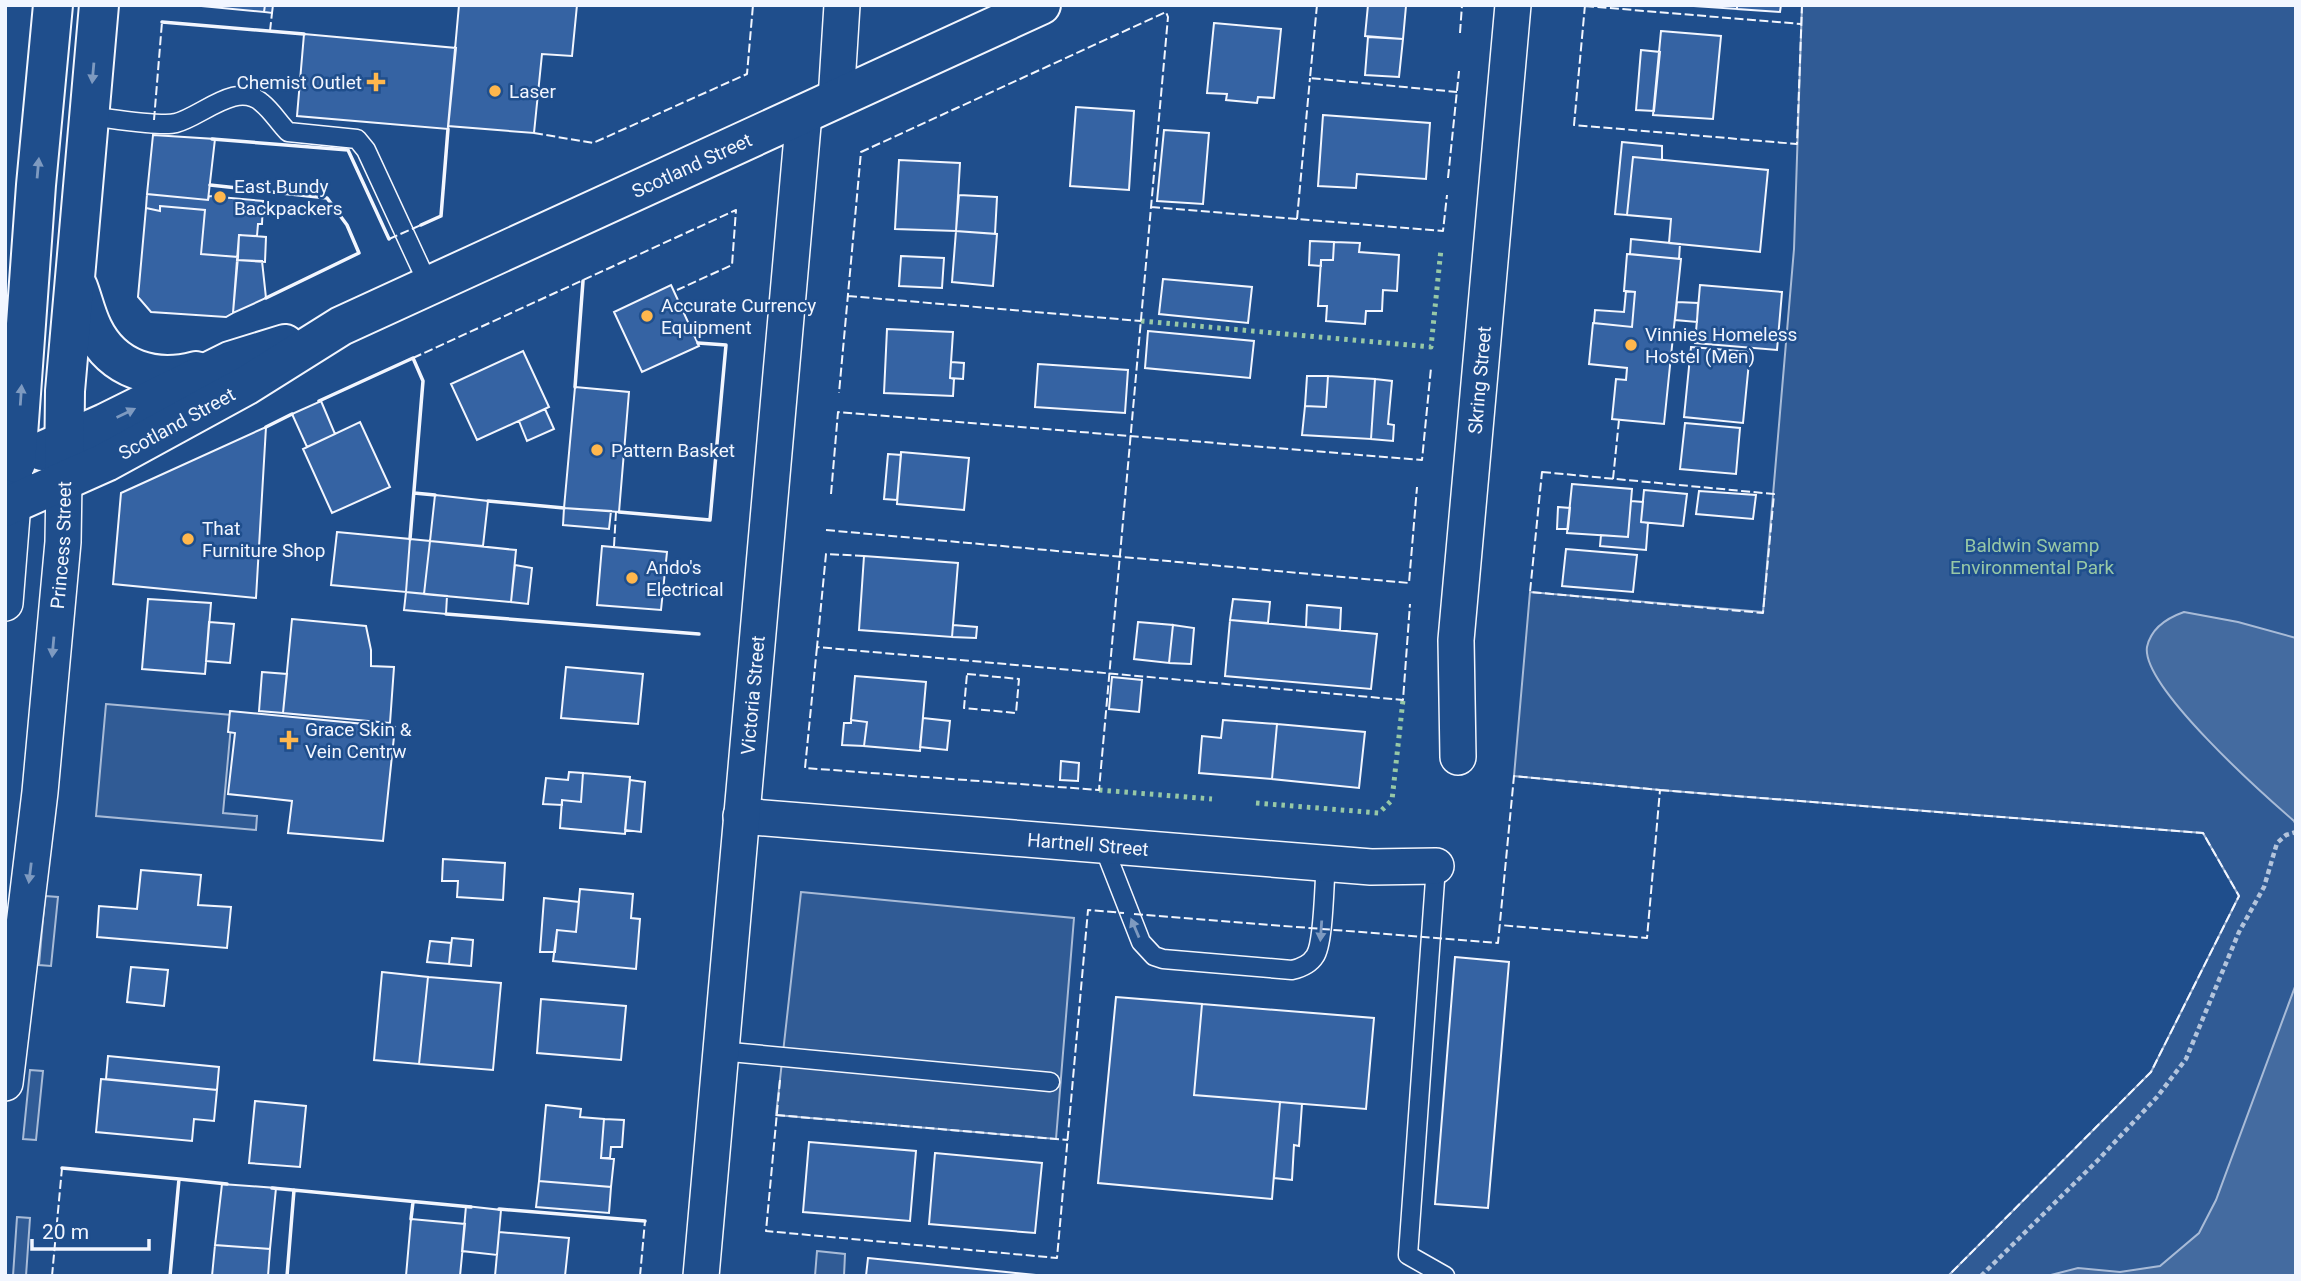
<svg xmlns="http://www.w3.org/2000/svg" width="2301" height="1281" font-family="Roboto,sans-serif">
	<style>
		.built { fill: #305b95; stroke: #a8bbd7; stroke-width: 2 }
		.water { fill: #446ba0; stroke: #a8bbd7; stroke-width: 2 }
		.building { fill: #3563a3; stroke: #f2f6ff; stroke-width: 2 }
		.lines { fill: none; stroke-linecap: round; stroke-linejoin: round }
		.lane-casing { stroke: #f2f6ff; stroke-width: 21 }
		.street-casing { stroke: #f2f6ff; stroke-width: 38 }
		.secondary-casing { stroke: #f2f6ff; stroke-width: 42 }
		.path { stroke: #b3c4dc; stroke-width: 4.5; stroke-dasharray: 5 3.5; stroke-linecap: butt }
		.lane { stroke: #1f4e8c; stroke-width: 18 }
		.street { stroke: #1f4e8c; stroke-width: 35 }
		.secondary { stroke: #1f4e8c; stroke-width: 38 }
		.hedge { stroke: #97c8a6; stroke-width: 5; stroke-dasharray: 3.5 5; stroke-linecap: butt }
		.fence { stroke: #f2f6ff; stroke-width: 2; stroke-dasharray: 9 3.5; stroke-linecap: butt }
		.wall { stroke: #f2f6ff; stroke-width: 3.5 }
		.oneway { fill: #7e9ac0 }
		.poi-dot { fill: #ffb74d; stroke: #1f4e8c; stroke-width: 2.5 }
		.labels { text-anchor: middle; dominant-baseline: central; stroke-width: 5; stroke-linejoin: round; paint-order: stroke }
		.poi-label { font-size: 19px; fill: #f2f6ff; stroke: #1f4e8c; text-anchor: start }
		.street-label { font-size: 19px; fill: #f2f6ff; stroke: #1f4e8c }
		.park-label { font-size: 19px; fill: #97c8a6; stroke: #1f4e8c }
	</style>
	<rect width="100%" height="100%" fill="#1f4e8c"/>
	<path class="built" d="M1802,5H2296V1276H1948L2151,1072L2239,896L2203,833L1660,790L1514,776L1530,592L1763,612L1794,249Z
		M106,704L232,715L223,813L257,816L256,830L96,816Z
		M801,892L1074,918L1056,1139L776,1115Z
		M45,896L58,897L51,966L39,965Z
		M30,1070L43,1071L36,1140L23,1139Z
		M17,1217L30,1218L26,1276H13Z
		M817,1251L845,1254L844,1276H815Z"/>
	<path class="water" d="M2184,612L2238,622L2296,638V825L2294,821C2264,795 2141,686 2147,647C2151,628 2167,618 2184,612Z
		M2296,984V1276H2047L2078,1268L2120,1272L2160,1266L2199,1233L2216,1200Z"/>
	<path class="building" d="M191,5H265L264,12Z
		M265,5H273L272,13L264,12Z
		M459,5H577L572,56L542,54L534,133L448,126Z
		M1368,5L1406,6L1403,39L1365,36Z
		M1679,5H1737V9Z
		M1737,5H1781L1780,12L1737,9Z
		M1214,23L1281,29L1274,98L1258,97L1257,103L1226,100L1227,94L1207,93Z
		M1661,31L1721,36L1713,119L1653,115Z
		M304,34L456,48L448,129L297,116Z
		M1368,37L1403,39L1399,77L1365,75Z
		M1641,50L1660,52L1654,111L1636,110Z
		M1076,107L1134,111L1129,190L1070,186Z
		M1323,115L1430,123L1426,179L1357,174L1356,188L1318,186Z
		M1164,130L1209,133L1203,204L1157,201Z
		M153,135L215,139L208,200L147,194Z
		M1622,142L1662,146V160L1633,157L1627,215L1615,214Z
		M1633,157L1768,170L1760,252L1669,243L1671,219L1627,215Z
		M899,160L960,163L956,231L895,229Z
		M147,194L208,200L209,196L263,201L262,224H258L257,236L239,235L238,257L201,254L205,210L160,206V211L146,208Z
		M959,195L997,197L995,234L956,231Z
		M160,206L205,210L201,254L238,257L233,313L226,317L151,312L138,297L146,208L160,211Z
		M956,231L997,234L993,286L952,282Z
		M239,235L266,237L265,262L237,260Z
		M1631,239L1680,244L1679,259L1630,254Z
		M1310,241L1334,242L1333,260H1321V266L1309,265Z
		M1334,242L1360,243L1359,252L1399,255L1397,291L1383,290L1382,311H1366L1365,324L1326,321L1327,306H1318L1321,260H1333Z
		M1627,254L1681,259L1664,424L1612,419L1616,379L1626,380L1627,368L1589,364L1593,323L1632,327L1635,292L1624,291Z
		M901,256L944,258L942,288L899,286Z
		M237,260L262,261L266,298L233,313Z
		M1163,279L1252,287L1248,323L1159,314Z
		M671,285L699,346L642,372L614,312Z
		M1700,285L1782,292L1777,350L1695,343Z
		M1626,291L1635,292L1632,327L1594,323L1595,310L1624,312Z
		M1677,302L1698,303L1697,322L1675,320Z
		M887,329L953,332L950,378L954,379L953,396L884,393Z
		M1148,331L1254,341L1250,378L1145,368Z
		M1691,347L1750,352L1743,423L1684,417Z
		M523,351L549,407L477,440L451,384Z
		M951,362L964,363L963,379L950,378Z
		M1038,364L1128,370L1125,413L1035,407Z
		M1307,376H1328L1326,407L1305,406Z
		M1328,376L1375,379L1371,439L1302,435L1305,406L1326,407Z
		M1375,379L1392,381L1388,424L1394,425L1393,441L1371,439Z
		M575,387L629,392L619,512L564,508Z
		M321,401L335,434L307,447L292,414Z
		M545,409L554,429L527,441L519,421Z
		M360,422L390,487L332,513L303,449Z
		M1685,423L1740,428L1736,474L1680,469Z
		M266,427L256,598L113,584L121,493Z
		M901,452L969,458L964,510L897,504Z
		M888,454L901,455L897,500L884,499Z
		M1572,484L1632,489L1628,537L1567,533Z
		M1644,490L1687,494L1683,526L1641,522Z
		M1699,491L1756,495L1753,519L1696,514Z
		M435,495L488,501L483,546L430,541Z
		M1631,501L1643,502L1641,522L1648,523L1646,550L1600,546L1601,535L1628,537Z
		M1558,507L1570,508L1568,529H1557Z
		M564,508L611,511L609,529L563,525Z
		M337,532L410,539L406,592L331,585Z
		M410,539L430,541L424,594L406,592Z
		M430,541L516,550L511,602L424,594Z
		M602,546L667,552L661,610L597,605Z
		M1566,549L1637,555L1633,592L1562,586Z
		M864,556L958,563L952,637L859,630Z
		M515,565L532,568L528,604L511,602Z
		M406,592L447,596L446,614L404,610Z
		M148,599L211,603L205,674L142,669Z
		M1233,599L1270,602L1268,623L1230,620Z
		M1307,605L1341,608L1340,630L1306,627Z
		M292,619L366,626L371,650V666L394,667L390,723L283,713Z
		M1230,620L1377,634L1371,689L1225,676Z
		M209,622L234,624L230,663L206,661Z
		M1138,622L1173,625L1169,663L1134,659Z
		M953,625L977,627L976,638L952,637Z
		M1173,625L1194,628L1191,664L1169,663Z
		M566,667L643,674L638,724L561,718Z
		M262,672L287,674L283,713L259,711Z
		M855,676L926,682L920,751L864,746L867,722L851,720Z
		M1112,677L1142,680L1139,712L1109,709Z
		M230,711L395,727L383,841L288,833L292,801L228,794L235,733L228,732Z
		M923,718L950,721L947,750L920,747Z
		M851,720L867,722L864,746L842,745L844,723H851Z
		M1223,720L1277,724L1272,779L1199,773L1202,736L1221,738Z
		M1277,724L1365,732L1359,788L1272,779Z
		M1061,761L1079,763L1078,781L1060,780Z
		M569,772L583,773L581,802L562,800V805L543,804L546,778L568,780Z
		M583,773L630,777L625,834L560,828L562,800L581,802Z
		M630,780L645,782L641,832L625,830Z
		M443,859L505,863L503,900L457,897L458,881H442Z
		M141,870L201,875L198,905L231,907L227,948L97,937L99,906L137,909Z
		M580,889L633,894L631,918L640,919L636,969L553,961L557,930L576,932Z
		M544,898L579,902L576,932L557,930L555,952H540Z
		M452,938L473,940L471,966L449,964Z
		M430,941L451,943L449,964L427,962Z
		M1455,957L1509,962L1488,1208L1435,1204Z
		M131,967L168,970L164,1006L127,1002Z
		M382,972L428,977L419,1064L374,1060Z
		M428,977L501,983L493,1070L419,1064Z
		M1116,997L1202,1004L1194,1095L1280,1102L1272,1199L1098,1183Z
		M541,999L626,1006L621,1060L537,1053Z
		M1202,1004L1374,1018L1366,1109L1194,1095Z
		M108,1056L219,1067L217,1090L106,1079Z
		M101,1079L217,1090L214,1121L194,1119L192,1141L96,1132Z
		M255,1101L306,1106L300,1167L249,1163Z
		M1280,1102L1302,1104L1299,1146L1294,1145L1292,1180L1274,1178Z
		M546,1105L581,1109L580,1117L604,1119L601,1158L614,1159L611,1187L539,1181Z
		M604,1119L624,1120L622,1147H611L610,1158H601Z
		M809,1142L916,1151L910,1221L803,1212Z
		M935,1153L1042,1163L1035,1233L929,1224Z
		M539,1181L611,1187L609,1213L536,1207Z
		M222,1184L276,1188L270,1249L215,1245Z
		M466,1206L501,1210L497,1255L462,1251Z
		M411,1219L465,1224L460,1276H406Z
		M499,1232L569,1238L565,1276H495Z
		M215,1245L270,1249L268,1276H212Z
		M868,1258L1046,1276H866Z"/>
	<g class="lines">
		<g class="lane-casing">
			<path id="lane" d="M89,116C108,118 161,127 176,123C201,117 237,80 262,103C272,111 279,123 288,132L357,139L366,150L429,286
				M1103,845L1141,942L1154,956L1163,959L1292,970C1301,968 1310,964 1315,956C1324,943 1324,882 1326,863
				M1436,866L1408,1255L1445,1276
				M720,1051L1050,1082"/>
		</g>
		<g class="street-casing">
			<g id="street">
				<path d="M836,100L842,5"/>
				<path d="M5,603L15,478"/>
				<path id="s1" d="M1458,757L1456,640L1513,5"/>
				<path id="s2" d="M741,816L1371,867L1436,866"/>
				<path id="s3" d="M5,1083L40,792L63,542L64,481"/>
				<path id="s4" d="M701,1276L804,114"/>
			</g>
		</g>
		<g class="secondary-casing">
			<g id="secondary">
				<path d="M78,287C83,300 86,315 93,329C113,370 155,382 196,371"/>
				<path d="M42,451L105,423L230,361L285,344"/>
				<path d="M16,463L36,185L53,5"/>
				<path d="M64,481L65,391L99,5"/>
				<path id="s5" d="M5,507L106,462L247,385L341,326L1041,5"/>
			</g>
		</g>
		<path class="path" d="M1981,1276L2098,1160L2157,1097L2186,1059L2239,932L2264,887L2277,843L2286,835L2296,832"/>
		<use href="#lane" class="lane"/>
		<use href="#street" class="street"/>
		<use href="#secondary" class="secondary"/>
		<path class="hedge" d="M1141,321L1431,347L1441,249
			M1099,790L1212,799
			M1256,803L1379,813L1392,800L1403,700"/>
		<path class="fence" d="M1317,5L1310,78L1457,92
			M1585,5L1574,125L1797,144L1802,5
			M1585,6L1801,24
			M270,31L272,13
			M1460,33L1462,5
			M154,120L162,22
			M534,133L593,143L747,74L753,5
			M1448,178L1459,71
			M1151,207L1443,231L1447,195
			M1297,219L1310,78
			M389,239L421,225
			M848,296L1141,321
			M413,358L736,210L732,265L677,290
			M1542,472L1774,494L1763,613L1530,592Z
			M1613,479L1619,420
			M831,494L838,412L1422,460L1431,368
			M826,530L1409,583L1417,487
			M614,546L616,512
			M864,556L826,554L817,647L1403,700L1410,604
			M817,647L805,768L1099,790L1168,17L1166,12L861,152L839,393
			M967,674L1019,679L1016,713L964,708Z
			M1660,790L2203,833L2239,896L2151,1072L1948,1276
			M1134,914L1498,943L1514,776L1660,790L1647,938L1500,925
			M780,1080L766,1231L1057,1258L1088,910L1124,913
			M776,1115L1068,1140
			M52,1276L62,1168
			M640,1276L645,1221"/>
		<path class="wall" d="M162,22L304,34
			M212,139L348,150L389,239
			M210,185L327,198L347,225L359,253L266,298
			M421,225L441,216L448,129
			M575,387L583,281
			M319,401L413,358L423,381L410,539
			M266,427L292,414
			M414,493L435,495
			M488,501L564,508
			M619,512L710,520L726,345L698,343
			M446,614L699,634
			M62,1168L179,1179
			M272,1188L471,1207
			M499,1209L645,1221
			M411,1219L413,1202
			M170,1276L179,1179L227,1184
			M287,1276L294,1190"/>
	</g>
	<defs><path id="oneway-solid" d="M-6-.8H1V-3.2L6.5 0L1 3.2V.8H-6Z" transform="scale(1.75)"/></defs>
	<g class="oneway">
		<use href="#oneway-solid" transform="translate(93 73) rotate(95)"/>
		<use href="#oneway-solid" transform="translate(38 168) rotate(-85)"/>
		<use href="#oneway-solid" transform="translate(21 395) rotate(-86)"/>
		<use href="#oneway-solid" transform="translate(126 413) rotate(-26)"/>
		<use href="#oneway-solid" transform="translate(53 647) rotate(95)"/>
		<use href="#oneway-solid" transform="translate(30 873) rotate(97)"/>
		<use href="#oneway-solid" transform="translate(1135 928) rotate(-113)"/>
		<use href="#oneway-solid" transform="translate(1321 931) rotate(94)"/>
	</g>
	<g class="poi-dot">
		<path d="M372.5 71.5h7v7h7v7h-7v7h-7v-7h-7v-7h7z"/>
		<circle cx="495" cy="91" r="7"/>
		<circle cx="220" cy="197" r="7"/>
		<circle cx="647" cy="316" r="7"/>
		<circle cx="1631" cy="345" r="7"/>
		<circle cx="597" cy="450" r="7"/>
		<circle cx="188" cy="539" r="7"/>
		<circle cx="632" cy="578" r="7"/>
		<path d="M285.5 729.5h7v7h7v7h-7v7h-7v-7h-7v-7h7z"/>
	</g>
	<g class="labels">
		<g class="poi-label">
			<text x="362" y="82" text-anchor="end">Chemist Outlet</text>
			<text x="509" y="91">Laser</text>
			<text x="234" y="186">East Bundy<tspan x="234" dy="22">Backpackers</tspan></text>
			<text x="661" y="305">Accurate Currency<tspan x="661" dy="22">Equipment</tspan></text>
			<text x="1645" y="334">Vinnies Homeless<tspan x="1645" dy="22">Hostel (Men)</tspan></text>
			<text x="611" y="450">Pattern Basket</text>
			<text x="202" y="528">That<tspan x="202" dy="22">Furniture Shop</tspan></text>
			<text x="646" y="567">Ando's<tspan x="646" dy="22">Electrical</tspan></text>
			<text x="305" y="729">Grace Skin &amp;<tspan x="305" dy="22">Vein Centrw</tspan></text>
		</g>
		<g class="street-label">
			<text stroke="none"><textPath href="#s5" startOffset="768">Scotland Street</textPath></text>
			<text stroke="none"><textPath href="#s1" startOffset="378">Skring Street</textPath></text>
			<text stroke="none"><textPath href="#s5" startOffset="191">Scotland Street</textPath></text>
			<text stroke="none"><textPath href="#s3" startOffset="541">Princess Street</textPath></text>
			<text stroke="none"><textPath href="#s4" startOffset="583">Victoria Street</textPath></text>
			<text stroke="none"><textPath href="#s2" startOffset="348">Hartnell Street</textPath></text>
		</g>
		<g class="park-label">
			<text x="2032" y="545">Baldwin Swamp<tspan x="2032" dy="22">Environmental Park</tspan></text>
		</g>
	</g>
	<rect width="2301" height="1281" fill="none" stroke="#f2f6ff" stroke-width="14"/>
	<path d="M32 1239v10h117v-10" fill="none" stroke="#f2f6ff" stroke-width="3.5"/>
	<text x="42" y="1239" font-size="21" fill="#f2f6ff" stroke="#1f4e8c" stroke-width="5" paint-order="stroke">20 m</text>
</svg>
